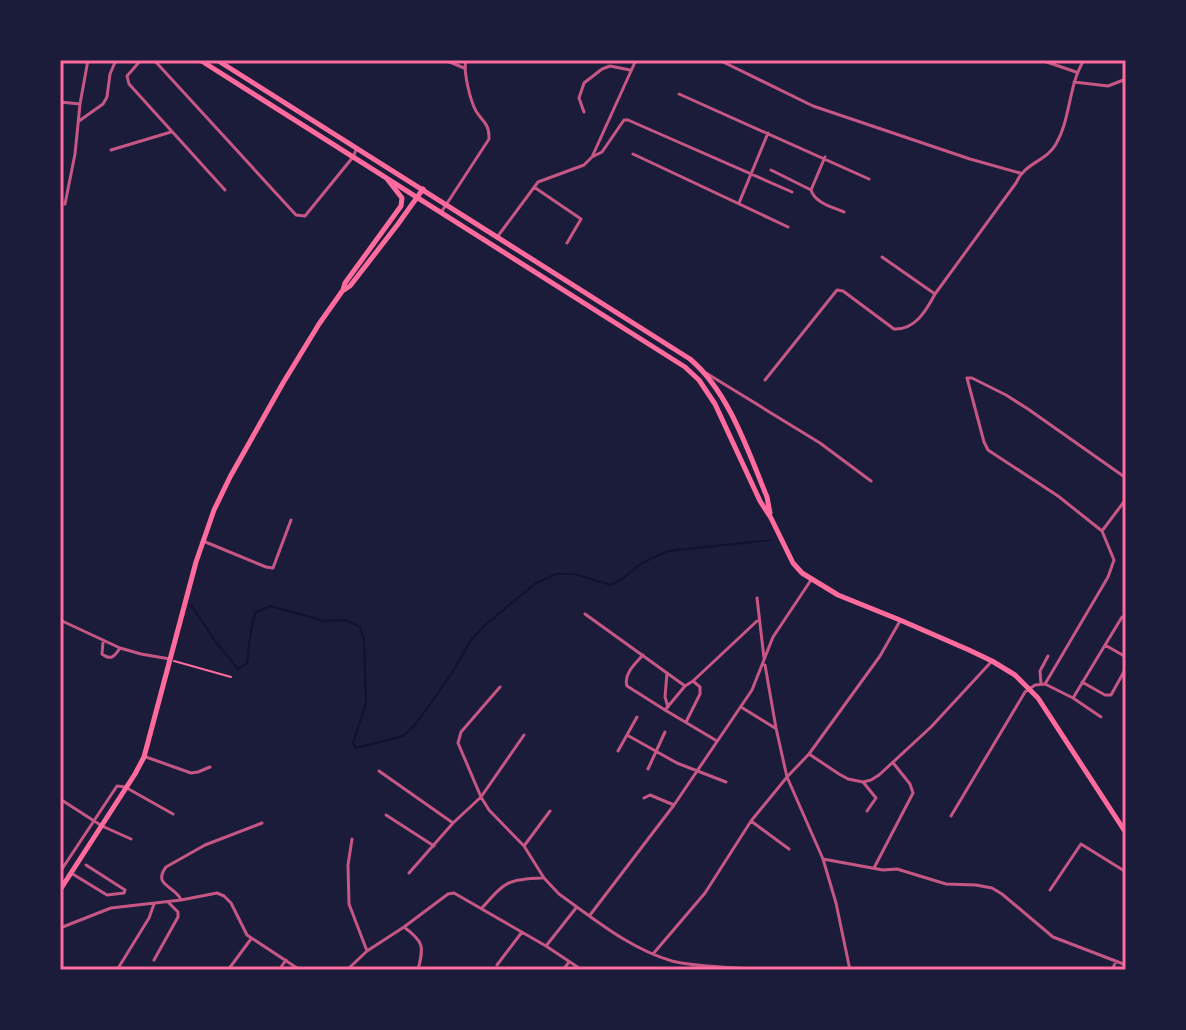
<svg xmlns="http://www.w3.org/2000/svg" width="1186" height="1030" font-family="Montserrat,sans-serif">
	<style>
		.lines { fill: none; stroke-linecap: round; stroke-linejoin: round }
		.stream { stroke: #12122b; stroke-width: 2 }
		.path { stroke: #ff6b9d; stroke-width: 2 }
		.minor { stroke: #c65784; stroke-width: 3 }
		.secondary { stroke: #ff6b9d; stroke-width: 5 }
		.primary { stroke: #ff6b9d; stroke-width: 5 }
		.neatline { fill: none; stroke: #ff6b9d; stroke-width: 3 }
	</style>
	<rect width="100%" height="100%" fill="#1b1b3a"/>
	<g class="lines">
		<path class="stream" d="M191,605L215,641L238,669L247,663C250,646 249,628 256,612L271,606L324,621L346,620L360,627L364,640L366,703L353,743L356,748L403,736L415,725L452,673L471,640L484,626L536,583L556,574H574L611,585L622,579L642,563L668,551L771,540"/>
		<path class="path" d="M174,661L231,677"/>
		<path class="minor" d="M141,60L127,76L129,84L225,190
			M154,60L296,215L305,216L353,157L357,148
			M445,60L464,68
			M719,60L813,106L970,159L1020,173
			M1041,60L1076,72
			M1074,82L1108,86L1126,79
			M679,94L869,179
			M60,102L80,104
			M584,112L579,98L584,83L602,69L610,66L630,70
			M79,121L103,104L107,97L110,74L116,60
			M111,150L171,132
			M633,154L788,227
			M592,157L636,60
			M771,170L811,190C815,203 832,207 844,212
			M534,187L581,219L567,243
			M811,190L825,157
			M739,203L768,133
			M65,204L75,154L80,104L88,60
			M442,211L489,139C489,122 483,123 476,111C470,100 463,71 466,60
			M498,236L538,182L584,165L592,157L602,152L624,120H628L792,192
			M882,257L935,294
			M706,373L820,443L871,481
			M765,380L837,290L843,291L894,329C915,330 926,311 935,294L1016,183C1025,162 1046,162 1056,144C1071,118 1068,86 1084,60
			M1102,531L1126,499
			M203,541L266,567L273,568L291,520
			M757,598L764,658
			M585,614L685,686
			M60,620L120,648L141,654L170,659
			M103,642L102,654C111,661 115,656 120,648
			M1105,645L1126,657
			M643,655C636,663 623,674 627,686L665,710L717,741
			M765,665L776,728L787,777L823,859L836,903L850,970
			M667,673L665,697L668,707
			M1082,682L1105,695H1111L1126,668
			M1041,684L1040,671L1048,656
			M1045,684L1073,698L1101,717
			M500,687L461,732L458,743L481,797L489,810L524,846L544,878L559,894C594,919 630,949 672,961C699,968 730,966 759,970
			M1073,698L1122,617
			M741,707L775,728
			M665,710L685,686L693,681L757,621
			M686,722L700,694V687L693,681
			M627,735L677,763L726,782
			M618,751L637,717
			M809,754L839,774L848,779L863,782L876,798L867,811
			M146,757L191,773L198,772L210,767
			M648,769L665,732
			M379,771L453,823
			M863,782L871,780L879,775L931,727L992,661
			M644,798L650,795L674,805
			M60,799L102,826L131,839
			M386,815L434,846
			M951,816L1025,692L1035,685L1045,684L1108,577L1114,560L1102,531L1058,496L988,450L984,442L967,378H972L1006,395L1028,409L1126,478
			M751,821L789,849
			M60,834L61,832
			M352,839L348,865L349,904L367,951
			M524,846L550,811
			M823,859L883,870L897,869L946,884L976,885L992,888L1002,894L1053,937L1126,965
			M86,865L125,890
			M874,868L913,793L910,784L894,764
			M60,872L117,786L125,787L173,814
			M71,873L107,895L124,893L125,890
			M409,873L453,823L481,797L524,735
			M1050,890L1081,844L1126,872
			M181,900C176,886 152,886 166,867L205,845L262,823
			M482,908C505,882 507,879 542,878
			M590,915L674,805L752,690L773,637L811,580
			M404,927C424,942 424,946 418,970
			M60,928L111,908L181,900L217,893L224,896L231,903L247,935L300,970
			M546,946L576,908
			M653,954L705,893L751,821L787,777L809,754L880,656L900,621
			M154,960L178,917V912L168,902
			M497,965L522,932
			M117,970L149,918L154,904
			M228,970L251,939
			M279,970L286,960
			M347,970L367,951L404,927L448,894L454,893L546,946L582,970
			M563,970L569,962
			M1112,970L1116,961"/>
		<path class="secondary" d="M344,290L350,286L398,224L423,189
			M60,890L135,774L144,757L196,562L214,510L230,477L283,383L319,324L343,290L345,283L401,206L402,198L388,180"/>
		<path class="primary" d="M200,60L685,367L699,380L715,404L760,501L771,518L793,563L802,573L838,595L900,620L969,650L992,661L1015,675L1038,698L1126,833
			M217,60L690,359C729,392 748,451 767,497L770,513"/>
	</g>
	<rect width="1186" height="1030" fill="none" stroke="#1b1b3a" stroke-width="124"/>
	<rect x="62" y="62" width="1062" height="906" class="neatline"/>
</svg>
